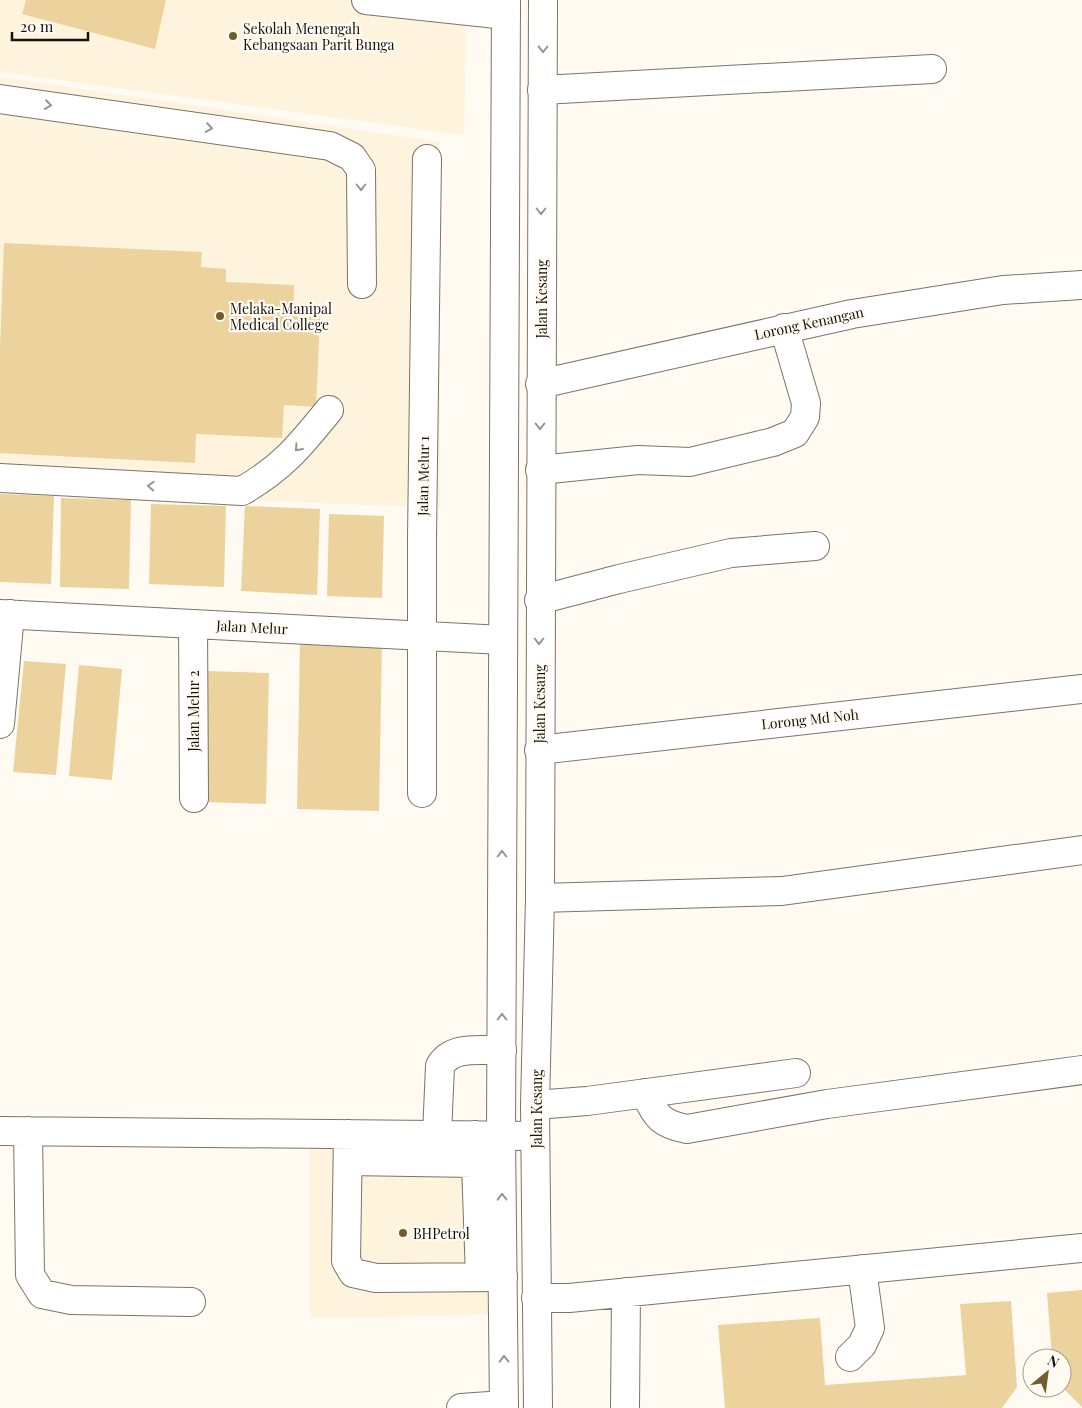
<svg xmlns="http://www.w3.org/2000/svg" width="1082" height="1408" font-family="'Playfair Display',serif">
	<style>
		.built { fill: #fef3dd }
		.building { fill: #ecd39e }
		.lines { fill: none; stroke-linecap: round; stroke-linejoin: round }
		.minor-casing { stroke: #7b7467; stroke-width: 30 }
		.major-casing { stroke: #7b7467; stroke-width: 30 }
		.minor { stroke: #fff; stroke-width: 28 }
		.major { stroke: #fff; stroke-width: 28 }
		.oneway { stroke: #969593 }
		.poi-dot { fill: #725c2c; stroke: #fffbf2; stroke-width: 2 }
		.labels { text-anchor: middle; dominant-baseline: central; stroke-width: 4.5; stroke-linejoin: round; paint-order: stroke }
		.poi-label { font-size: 14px; fill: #15130e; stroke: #fffbf2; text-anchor: start }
		.street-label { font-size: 14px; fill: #15130e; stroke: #fffbf2 }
	</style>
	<rect width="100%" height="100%" fill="#fffbf2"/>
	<path class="built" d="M0,0H467L464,135L0,72Z
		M0,77L440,142V508L0,490Z
		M310,1148L484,1152L488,1315L310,1318Z"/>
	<path class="building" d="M26,0H166L155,49L22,14Z
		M4,243L202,252L201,267L226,269V282L294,285L293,316L320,317L316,407L284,405L282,438L196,434L195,463L0,453V348Z
		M0,494L54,496L51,584L0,582Z
		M61,498L131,500L129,589L60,587Z
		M151,504L226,506L224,587L149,584Z
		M245,506L320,509L317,595L241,591Z
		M329,514L384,516L382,598L327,596Z
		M300,641L382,644L379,811L297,809Z
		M24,661L66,664L56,775L13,772Z
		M79,665L122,669L112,780L69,776Z
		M208,671L269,673L266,804L206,802Z
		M1082,1290V1407L1062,1387V1358H1052L1047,1293Z
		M1011,1301L1017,1387L1002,1408H725L718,1325L820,1318L825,1385L966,1375L960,1304Z"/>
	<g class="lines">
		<g class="minor-casing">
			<path id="minor" d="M366,0L506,15
				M542,90L932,69
				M0,99L330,146L352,157L361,170L362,284
				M540,384L852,314L1003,290L1082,285
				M540,470L638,460L690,462L773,442L795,433L805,417L806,403L784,328
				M0,478L242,491C282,468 300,446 329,410
				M539,600L619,579L731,553L815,546
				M0,614L503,640
				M193,624L194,798
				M0,724L10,614
				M539,750L1082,689
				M422,793V538L427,159
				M540,898L782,891L1082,850
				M645,1093C656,1117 661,1124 687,1129L827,1104L1082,1070
				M535,1105L587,1101L796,1073
				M0,1131L535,1136
				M28,1131L30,1275L42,1294L71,1300L191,1302
				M348,1134L346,1261L353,1273L376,1278L503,1277
				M437,1135L440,1066C452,1045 479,1051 502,1050
				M475,1135L480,1277
				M348,1161L475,1163
				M536,1298H569L1082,1248
				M850,1357L862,1345L870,1328L862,1269
				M461,1408L504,1405
				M625,1408L626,1292"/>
		</g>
		<g class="major-casing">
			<path id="major" d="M504,1408L501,1136L506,0
				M538,1408L535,1105L540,898L543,0"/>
		</g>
		<use href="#minor" class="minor"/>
		<use href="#major" class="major"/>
	</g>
	<defs><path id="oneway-chevron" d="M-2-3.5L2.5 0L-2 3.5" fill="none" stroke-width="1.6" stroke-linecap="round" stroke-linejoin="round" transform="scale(1.25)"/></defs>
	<g class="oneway">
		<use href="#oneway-chevron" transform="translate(543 49) rotate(91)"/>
		<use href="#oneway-chevron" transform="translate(48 105) rotate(8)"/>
		<use href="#oneway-chevron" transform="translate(209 128) rotate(8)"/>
		<use href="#oneway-chevron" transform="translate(361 187) rotate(90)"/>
		<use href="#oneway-chevron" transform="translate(541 211) rotate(90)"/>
		<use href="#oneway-chevron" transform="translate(540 426) rotate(90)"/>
		<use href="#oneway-chevron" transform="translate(298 448) rotate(132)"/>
		<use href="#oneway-chevron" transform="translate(151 486) rotate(-177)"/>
		<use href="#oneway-chevron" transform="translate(539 641) rotate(90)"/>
		<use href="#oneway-chevron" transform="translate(502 854) rotate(-90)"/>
		<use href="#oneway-chevron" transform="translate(502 1017) rotate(-90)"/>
		<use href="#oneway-chevron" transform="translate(502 1197) rotate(-91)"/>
		<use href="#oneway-chevron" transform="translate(504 1359) rotate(-91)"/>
	</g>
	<g class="poi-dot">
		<circle cx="233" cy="36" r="5"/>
		<circle cx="220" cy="316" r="5"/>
		<circle cx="403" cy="1233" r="5"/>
	</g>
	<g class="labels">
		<g class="poi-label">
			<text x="243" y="28">Sekolah Menengah<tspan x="243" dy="16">Kebangsaan Parit Bunga</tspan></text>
			<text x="230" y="308">Melaka-Manipal<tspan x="230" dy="16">Medical College</tspan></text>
			<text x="413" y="1233">BHPetrol</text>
		</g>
		<g class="street-label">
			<text transform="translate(541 299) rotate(-90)">Jalan Kesang</text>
			<text transform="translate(809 323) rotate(-12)">Lorong Kenangan</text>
			<text transform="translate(423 476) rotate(-89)">Jalan Melur 1</text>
			<text transform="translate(252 627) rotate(3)">Jalan Melur</text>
			<text transform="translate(539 704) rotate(-90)">Jalan Kesang</text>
			<text transform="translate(193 711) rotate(-90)">Jalan Melur 2</text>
			<text transform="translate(810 719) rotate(-6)">Lorong Md Noh</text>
			<text transform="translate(536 1109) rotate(-90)">Jalan Kesang</text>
		</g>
	</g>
	<g transform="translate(1047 1373) rotate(29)"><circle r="24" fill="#fffbf2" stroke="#a19e97"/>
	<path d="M0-4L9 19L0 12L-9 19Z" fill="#725c2c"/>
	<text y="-8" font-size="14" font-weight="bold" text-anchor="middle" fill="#15130e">N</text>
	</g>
	<path d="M12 32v8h76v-8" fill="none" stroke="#15130e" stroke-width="2.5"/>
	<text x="20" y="32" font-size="15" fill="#15130e" stroke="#fffbf2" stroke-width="4" paint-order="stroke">20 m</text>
</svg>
